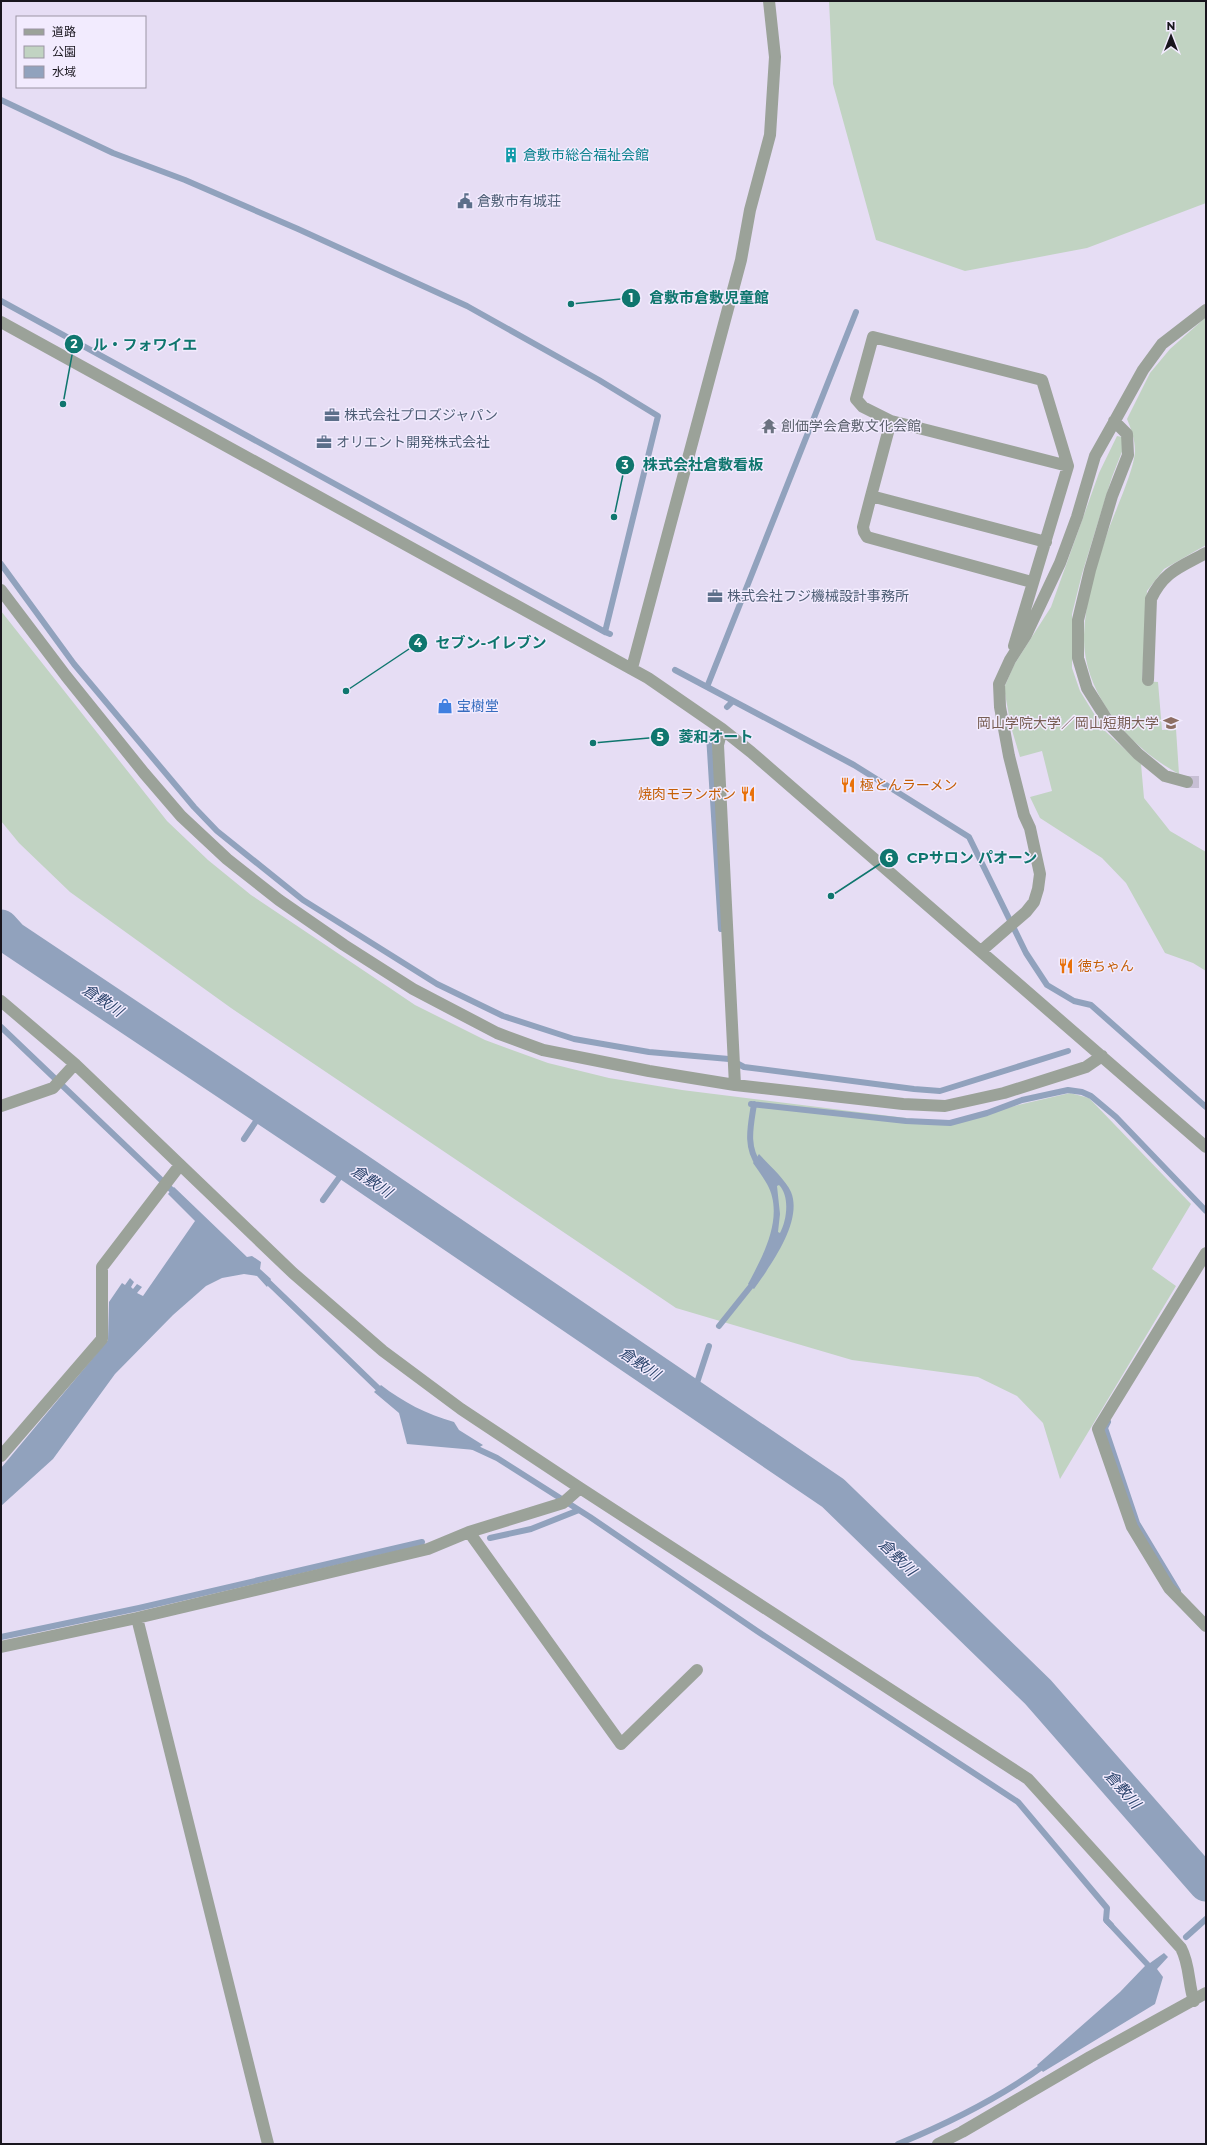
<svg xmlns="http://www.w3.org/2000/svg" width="1207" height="2145" font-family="Montserrat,'Noto Sans JP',sans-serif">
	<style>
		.green { fill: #c1d3c2 }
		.water { fill: #91a2bd; fill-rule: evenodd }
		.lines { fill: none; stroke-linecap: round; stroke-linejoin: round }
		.stream { stroke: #91a2bd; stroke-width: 6 }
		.river { stroke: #91a2bd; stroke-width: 35 }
		.minor-tunnel { stroke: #c7bfd4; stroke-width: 12; stroke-dasharray: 12 6; stroke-linecap: butt }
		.minor { stroke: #9ba299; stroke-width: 12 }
		.labels { text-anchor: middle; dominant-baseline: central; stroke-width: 3; stroke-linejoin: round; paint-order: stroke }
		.culture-label { font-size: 14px; fill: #0d838f; stroke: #f2ebfe; text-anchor: start }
		.service-label { font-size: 14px; fill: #4e5e75; stroke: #f2ebfe; text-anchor: start }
		.worship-label { font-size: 14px; fill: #5b616d; stroke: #f2ebfe; text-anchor: start }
		.shop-label { font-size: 14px; fill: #366cbe; stroke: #f2ebfe; text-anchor: start }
		.education-label { font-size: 14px; fill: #785e54; stroke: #f2ebfe; text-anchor: end }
		.food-label { font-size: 14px; fill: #c56008; stroke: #f2ebfe; text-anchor: start }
		.water-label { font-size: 15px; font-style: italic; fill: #2b446c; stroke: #f2ebfe }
		.leader { fill: none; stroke: #0f766e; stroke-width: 1.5 }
		.callout-dot { fill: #0f766e; stroke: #f2ebfe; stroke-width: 1.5 }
		.mark-label { font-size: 12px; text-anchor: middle; font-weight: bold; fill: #fff }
		.callout-label { font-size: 15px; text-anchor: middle; font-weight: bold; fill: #0f766e; stroke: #f2ebfe; stroke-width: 3; stroke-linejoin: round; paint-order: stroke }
	</style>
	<rect width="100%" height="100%" fill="#e6ddf4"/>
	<path class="green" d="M829,1H1206V203L1087,248L965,271L876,240L833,84Z
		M1206,317V545L1164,569L1147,591L1142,681L1158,682L1162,730L1176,729L1179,774C1130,748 1082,693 1084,635C1085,603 1095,568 1106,537C1113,515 1134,472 1135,451C1135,439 1131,429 1127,419L1150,373L1170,349Z
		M1117,436L1122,437L1123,449L1112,477L1082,574L1072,614V668L1080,691L1104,730L1141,764L1144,798L1170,831L1206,852V971L1193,963L1165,953L1126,883L1102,858L1040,818L1030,797L1052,791L1042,751L1020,757L1011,727L1004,688L1014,665L1051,607L1099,473Z
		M1,611L167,821L208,860L251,895L415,1005L485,1040L548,1063L609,1078L682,1090L914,1119L950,1121L1070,1093L1089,1098L1191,1204L1152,1269L1176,1286L1060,1479L1043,1423L1017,1396L978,1377L852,1360L676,1308L231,1008L70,892L19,843L1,821Z"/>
	<path class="water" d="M759,1154C768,1164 786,1180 791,1192C803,1221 771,1265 754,1289L748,1284C763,1256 785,1216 767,1184C763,1177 758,1170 753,1163ZM779,1185C790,1196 787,1220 780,1233L778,1232L780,1214L777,1186Z
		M174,1187L247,1257L252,1256L261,1262L260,1269L271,1279L267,1287L257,1276L244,1274L222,1278L206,1286L173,1315L115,1374L53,1459L1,1506V1468L108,1340L109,1302L122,1283L125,1285L130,1278L134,1282L131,1287L133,1289L137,1284L142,1287L137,1293L143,1296L195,1221L168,1194Z
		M381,1385C403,1402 426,1414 454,1422L459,1430L483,1445L475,1450L407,1444L399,1413L374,1392Z
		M1108,1918L1150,1963L1164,1953L1168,1957L1157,1969L1163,1977L1155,2004L1043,2072L1037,2065L1120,1992L1145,1966L1104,1922Z"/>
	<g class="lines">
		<path class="stream" d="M1,100L113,153L185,180L298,229L467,306L599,380L658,416L605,632L610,634
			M1,301L605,632
			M1,564L74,664L194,807L217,831L303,900L437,984L503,1016L574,1039L649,1052L729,1059L744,1067L914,1089L940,1091L1068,1051
			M675,670L854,765L969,837L1026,953L1047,985L1074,1001L1091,1005L1206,1107
			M707,687L856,312
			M727,707L733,701
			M709,735L721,929
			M1,1027L178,1196
			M751,1104L906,1121L950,1123L987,1113L1022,1100L1068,1090L1082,1092L1091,1096L1116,1117L1206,1211
			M754,1104C751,1125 745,1146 759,1165
			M244,1139L265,1108
			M323,1200L349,1164
			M264,1278L383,1393
			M719,1326L755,1281
			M692,1398L709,1346
			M1108,1422L1105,1428L1137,1523L1178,1591
			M469,1445L497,1458L590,1517L757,1631L1018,1802L1107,1908L1106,1920L1111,1925
			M490,1538L531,1529L579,1510
			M1,1637L139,1608L422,1542
			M1186,1937L1206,1919
			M898,2144C949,2123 1001,2097 1046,2064"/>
		<path class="river" d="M1,927L11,938L349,1164L833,1493L1038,1692L1206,1884"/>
		<path class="minor-tunnel" d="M1187,782H1206"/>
		<path class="minor" d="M1,322L648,678L722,729L751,752L1206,1147
			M891,421L863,407L856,399L873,337L1042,380L1068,466L1014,646
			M1114,421L1127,434L1128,455L1112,496L1090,570L1078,620V658L1087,688L1111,726L1138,754L1165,776L1187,782
			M871,496L863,527L864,532L867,537L1028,581
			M1046,542L871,496L891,421L1068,466
			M1,590L66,676L144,773L181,816L227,859L279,900L344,945L413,989L497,1033L543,1050L649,1071L735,1085L903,1104L945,1106L1004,1093L1086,1067L1102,1056
			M632,668L741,260L750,210L770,135L775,57L769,1
			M1148,680L1151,599C1164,571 1181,567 1206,553
			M722,729L718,745L735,1085
			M981,951L1026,912L1034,902L1038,889L1040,874L1030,828L1024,815L1009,756L1000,707L999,684L1010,660L1026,635L1060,563L1077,517L1095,456L1113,424L1143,370L1162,344L1206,310
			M1,1001L75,1064L293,1273L383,1351L461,1409L580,1488L1028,1779L1181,1948C1190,1965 1188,1983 1194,2001
			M1,1106L53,1088L75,1064
			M1206,1253L1098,1429L1132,1527L1169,1588L1206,1626
			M1,1456L102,1339V1267L180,1165
			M469,1532L621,1744L697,1670
			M137,1618L268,2144
			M1,1647L137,1618L428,1549L469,1532L563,1503L580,1488
			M938,2144L962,2132L1090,2057L1206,1993"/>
	</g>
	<defs>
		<g id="building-bare" transform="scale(1.2)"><path d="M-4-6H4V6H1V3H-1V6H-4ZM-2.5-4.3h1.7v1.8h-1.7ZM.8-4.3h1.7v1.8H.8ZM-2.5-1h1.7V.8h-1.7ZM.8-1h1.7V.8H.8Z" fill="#0f9aa8" stroke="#f2ebfe" stroke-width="2.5" paint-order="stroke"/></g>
		<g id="civic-bare" transform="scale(1.2)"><path d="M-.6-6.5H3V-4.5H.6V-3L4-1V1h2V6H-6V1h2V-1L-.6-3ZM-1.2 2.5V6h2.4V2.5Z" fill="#5c6f8a" stroke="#f2ebfe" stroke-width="2.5" paint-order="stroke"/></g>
		<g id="office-bare" transform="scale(1.2)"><path d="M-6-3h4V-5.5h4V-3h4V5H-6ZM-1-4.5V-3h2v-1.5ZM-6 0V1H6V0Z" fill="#5c6f8a" stroke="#f2ebfe" stroke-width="2.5" paint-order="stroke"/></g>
		<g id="temple-bare" transform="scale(1.2)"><path d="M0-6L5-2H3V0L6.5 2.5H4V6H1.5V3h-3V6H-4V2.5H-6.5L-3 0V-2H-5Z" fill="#6b7280" stroke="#f2ebfe" stroke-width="2.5" paint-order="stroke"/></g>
		<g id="shop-bare" transform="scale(1.2)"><path d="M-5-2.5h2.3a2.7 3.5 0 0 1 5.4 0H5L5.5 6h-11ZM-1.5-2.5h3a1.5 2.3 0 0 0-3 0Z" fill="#3f7fe0" stroke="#f2ebfe" stroke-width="2.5" paint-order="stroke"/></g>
		<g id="university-bare" transform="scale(1.2)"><path d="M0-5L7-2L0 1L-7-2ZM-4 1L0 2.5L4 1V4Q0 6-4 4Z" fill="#8d6e63" stroke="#f2ebfe" stroke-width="2.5" paint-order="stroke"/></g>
		<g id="restaurant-bare" transform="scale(1.2)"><path d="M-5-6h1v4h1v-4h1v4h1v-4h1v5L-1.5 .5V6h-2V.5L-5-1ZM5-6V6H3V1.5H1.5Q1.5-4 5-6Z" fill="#e8710a" stroke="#f2ebfe" stroke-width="2.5" paint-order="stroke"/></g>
	</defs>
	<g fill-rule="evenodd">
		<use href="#building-bare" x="511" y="155"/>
		<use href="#civic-bare" x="465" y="201"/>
		<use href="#office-bare" x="332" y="415"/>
		<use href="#temple-bare" x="769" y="426"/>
		<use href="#office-bare" x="324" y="442"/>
		<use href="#office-bare" x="715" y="596"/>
		<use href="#shop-bare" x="445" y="706"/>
		<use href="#university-bare" x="1171" y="723"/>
		<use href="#restaurant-bare" x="848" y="785"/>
		<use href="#restaurant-bare" x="748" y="794"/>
		<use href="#restaurant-bare" x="1066" y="966"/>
	</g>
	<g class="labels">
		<g class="culture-label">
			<text x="523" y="155">倉敷市総合福祉会館</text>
		</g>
		<g class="service-label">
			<text x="477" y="201">倉敷市有城荘</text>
			<text x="344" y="415">株式会社プロズジャパン</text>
			<text x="336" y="442">オリエント開発株式会社</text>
			<text x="727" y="596">株式会社フジ機械設計事務所</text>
		</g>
		<g class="worship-label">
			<text x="781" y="426">創価学会倉敷文化会館</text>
		</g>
		<g class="shop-label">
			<text x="457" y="706">宝樹堂</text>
		</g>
		<g class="education-label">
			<text x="1159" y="723">岡山学院大学／岡山短期大学</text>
		</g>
		<g class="food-label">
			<text x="860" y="785">極とんラーメン</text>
			<text x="736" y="794" text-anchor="end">焼肉モランボン</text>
			<text x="1078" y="966">徳ちゃん</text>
		</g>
		<g class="water-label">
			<text transform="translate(103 1000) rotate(34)">倉敷川</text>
			<text transform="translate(372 1181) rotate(34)">倉敷川</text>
			<text transform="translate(640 1363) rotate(34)">倉敷川</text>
			<text transform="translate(898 1557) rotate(44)">倉敷川</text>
			<text transform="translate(1123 1789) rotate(49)">倉敷川</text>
		</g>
	</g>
	<path class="leader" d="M571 304L631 298M63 404L74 344M614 517L625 465M346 691L418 643M593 743L660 737M831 896L889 858"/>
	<g class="callout-dot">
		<circle cx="571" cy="304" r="4"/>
		<circle cx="63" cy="404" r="4"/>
		<circle cx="614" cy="517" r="4"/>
		<circle cx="346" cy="691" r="4"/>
		<circle cx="593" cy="743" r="4"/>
		<circle cx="831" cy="896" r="4"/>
		<circle cx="631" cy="298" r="10"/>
		<circle cx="74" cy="344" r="10"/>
		<circle cx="625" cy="465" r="10"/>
		<circle cx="418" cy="643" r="10"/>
		<circle cx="660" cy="737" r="10"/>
		<circle cx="889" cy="858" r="10"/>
	</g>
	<g class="mark-label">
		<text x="631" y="302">1</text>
		<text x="74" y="348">2</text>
		<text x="625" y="469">3</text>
		<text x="418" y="647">4</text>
		<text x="660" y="741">5</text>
		<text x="889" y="862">6</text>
	</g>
	<g class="callout-label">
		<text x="709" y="303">倉敷市倉敷児童館</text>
		<text x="145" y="350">ル・フォワイエ</text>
		<text x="703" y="470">株式会社倉敷看板</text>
		<text x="491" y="648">セブン-イレブン</text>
		<text x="716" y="742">菱和オート</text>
		<text x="972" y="863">CPサロン パオーン</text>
	</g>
	<rect width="1207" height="2145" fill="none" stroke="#18151d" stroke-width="4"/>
	<rect x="16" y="16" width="130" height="72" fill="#f2ebfe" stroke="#9b95a4"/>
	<rect x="24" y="29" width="20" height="6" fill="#9ba299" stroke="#9b95a4"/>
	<text x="52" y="36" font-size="12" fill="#18151d">道路</text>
	<rect x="24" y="46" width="20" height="12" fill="#c1d3c2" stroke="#9b95a4"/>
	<text x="52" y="56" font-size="12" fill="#18151d">公園</text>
	<rect x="24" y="66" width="20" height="12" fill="#91a2bd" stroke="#9b95a4"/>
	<text x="52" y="76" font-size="12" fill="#18151d">水域</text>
	<g transform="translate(1171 36)" stroke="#f2ebfe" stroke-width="3" paint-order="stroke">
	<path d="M0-3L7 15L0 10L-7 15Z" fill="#18151d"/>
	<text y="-6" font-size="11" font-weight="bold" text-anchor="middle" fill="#18151d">N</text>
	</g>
</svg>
